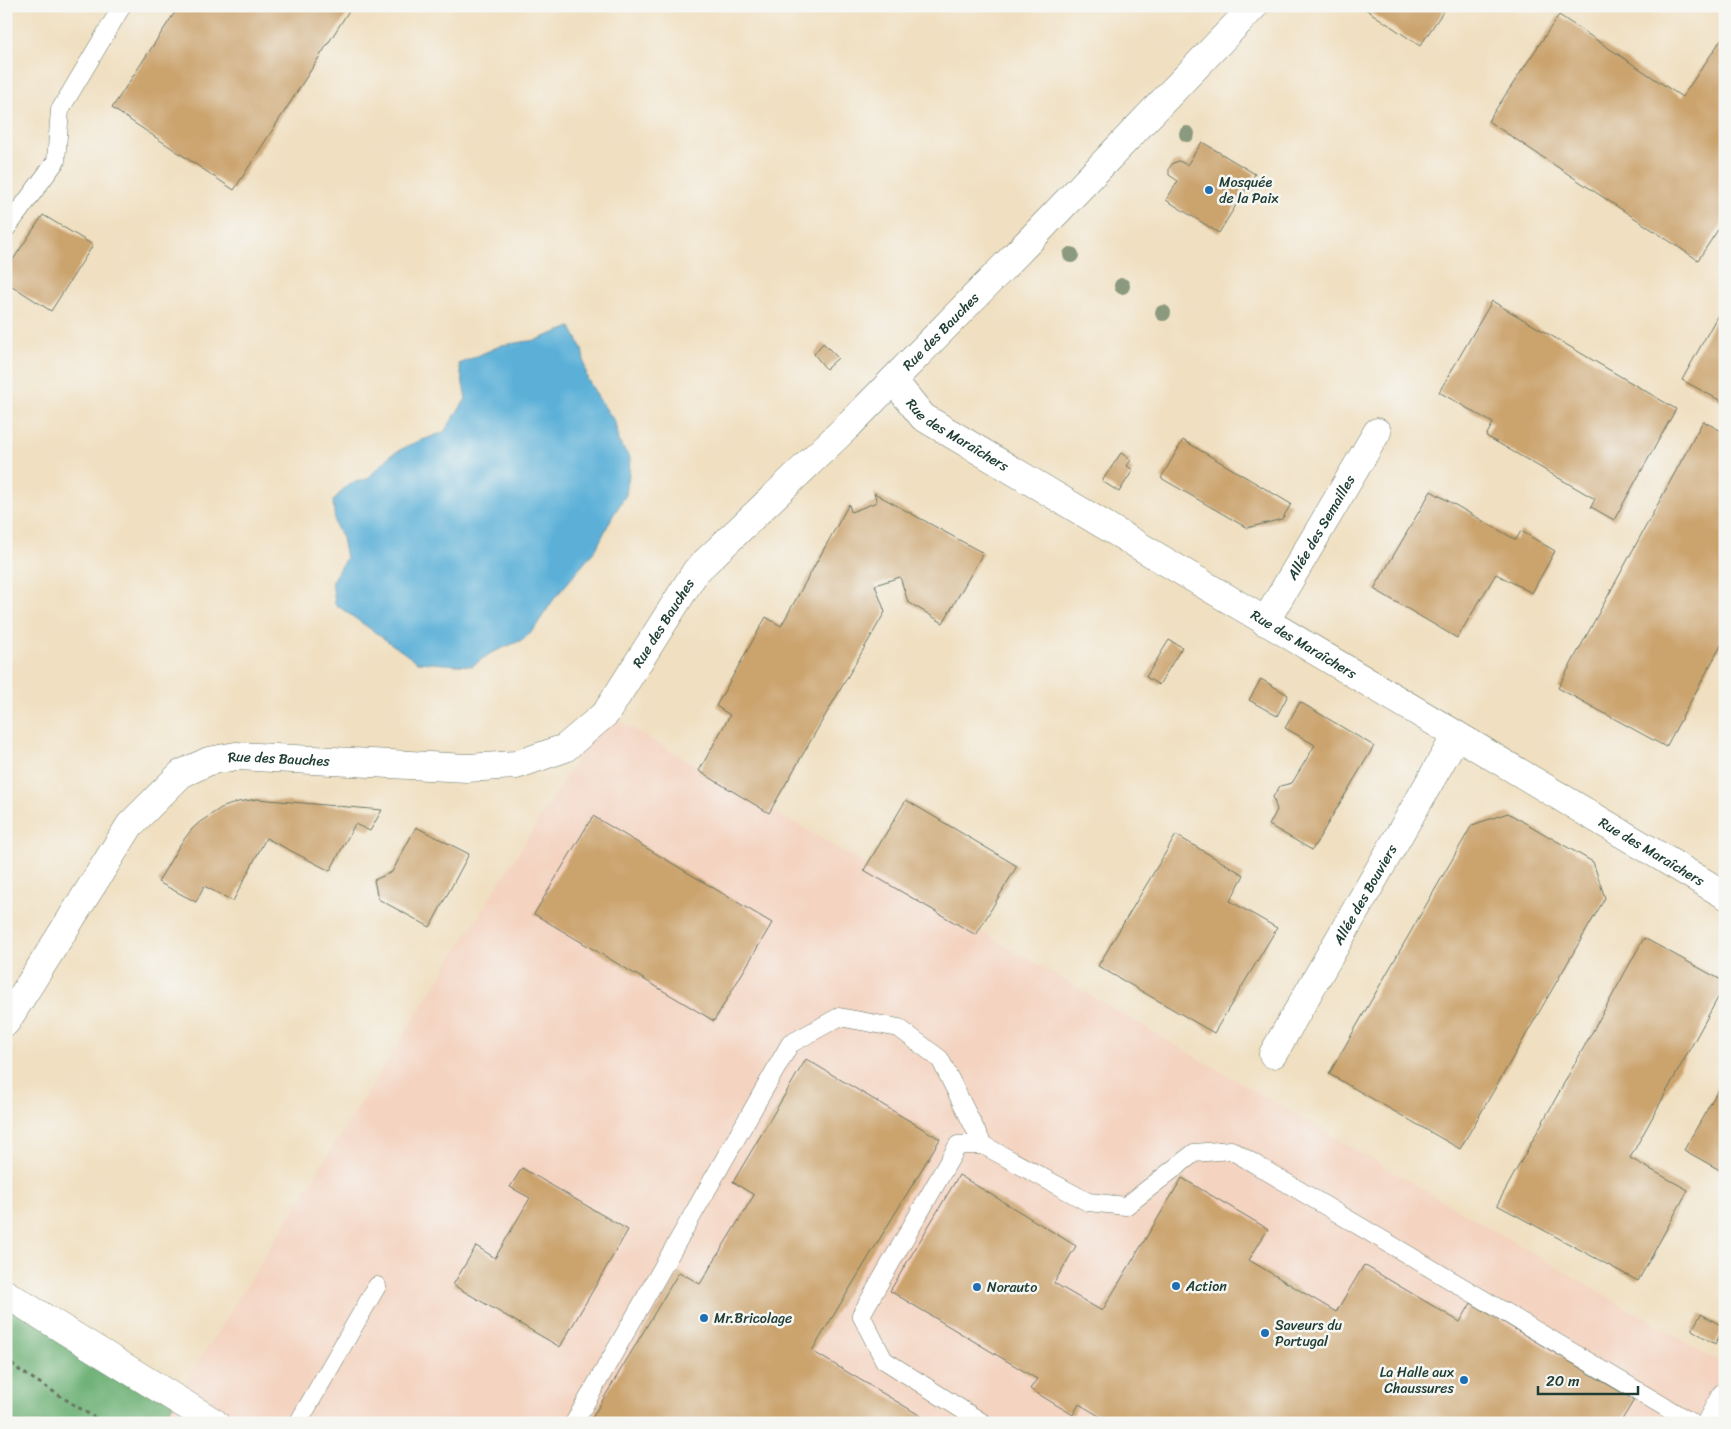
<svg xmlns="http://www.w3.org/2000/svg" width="1731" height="1429" font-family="Sriracha,sans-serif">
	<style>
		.built { fill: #f4d3c0 }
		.forest { fill: #6cb074; stroke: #467654 }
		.water { fill: #5cb0d8; stroke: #3e7686 }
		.building { fill: #cba36d }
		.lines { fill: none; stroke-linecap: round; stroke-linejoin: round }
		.service-casing { stroke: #687665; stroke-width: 19 }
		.minor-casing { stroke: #687665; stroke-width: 29 }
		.path { stroke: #687665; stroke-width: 3; stroke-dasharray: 4 4; stroke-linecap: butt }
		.service { stroke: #fff; stroke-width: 18 }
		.minor { stroke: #fff; stroke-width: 28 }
		.tree { fill: #8b9a7f }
		.poi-dot { fill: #1f6fb2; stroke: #f6f6f2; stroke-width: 2 }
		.labels { text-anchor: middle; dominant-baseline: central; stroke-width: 5; stroke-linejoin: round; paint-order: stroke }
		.poi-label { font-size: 14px; fill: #1f3d34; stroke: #f6f6f2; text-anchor: start }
		.street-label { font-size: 14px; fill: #1f3d34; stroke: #f6f6f2 }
	</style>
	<rect width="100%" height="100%" fill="#f6f6f2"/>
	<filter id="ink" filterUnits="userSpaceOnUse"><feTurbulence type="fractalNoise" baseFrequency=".02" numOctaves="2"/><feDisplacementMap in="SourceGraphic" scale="10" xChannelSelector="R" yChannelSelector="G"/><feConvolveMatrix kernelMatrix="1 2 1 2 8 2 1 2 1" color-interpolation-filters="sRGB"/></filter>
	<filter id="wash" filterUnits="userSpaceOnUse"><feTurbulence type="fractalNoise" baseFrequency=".0096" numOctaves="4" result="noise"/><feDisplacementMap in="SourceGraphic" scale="20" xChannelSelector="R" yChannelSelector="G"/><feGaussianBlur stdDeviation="1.12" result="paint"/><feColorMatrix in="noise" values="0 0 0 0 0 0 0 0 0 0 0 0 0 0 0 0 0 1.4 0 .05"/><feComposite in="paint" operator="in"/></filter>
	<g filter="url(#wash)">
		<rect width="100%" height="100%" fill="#f0dfc0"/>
		<path class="built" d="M606,713L1725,1365V1389L1712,1423H167L164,1421L197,1364Z"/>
		<path class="forest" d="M6,1294L180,1393L164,1420L167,1423H6Z"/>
		<path class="water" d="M571,327L582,349L587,378L599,399L615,422L618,441L630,458L629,474L626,495L612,517L596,549L554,599L534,629L522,640L491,653L472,666L417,662L335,604L332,581L346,558L342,538L335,524L333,501L348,484L367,479L391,455L409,445L444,432L466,399L459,364L502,345L536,340Z"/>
		<g id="blocks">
			<path class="building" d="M179,6H352L234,190L112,108Z
				M1361,6H1447L1420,46Z
				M1559,15L1682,97L1725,34V219L1698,260L1488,121Z
				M1202,142L1255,174L1219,233L1166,200L1178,181L1169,175V168L1173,163L1179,161L1187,165Z
				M43,215L93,245L51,311L6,282V270Z
				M1492,301L1676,409L1614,520L1591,507L1595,499L1486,436L1493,423L1439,392Z
				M1725,302V403L1682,380Z
				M823,343L838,358L826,369L814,354Z
				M1703,421L1725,433V638L1666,747L1558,688Z
				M1183,440L1291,504L1282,519L1247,528L1161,478Z
				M1121,453L1131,460L1127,466L1133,470L1119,492L1102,481Z
				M1431,491L1516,540L1521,531L1555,551L1532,593L1496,574L1457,638L1374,589Z
				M874,493L983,553L943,623L908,602L900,577L875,585L885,612L769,813L699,771L730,715L716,706L766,617L781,626L849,504L851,512L877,502Z
				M1169,640L1182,647L1159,685L1146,677Z
				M1261,679L1288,695L1277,716L1249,700Z
				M1300,702L1374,746L1312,850L1269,825L1277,810L1273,797L1280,786L1292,783L1315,745L1285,728Z
				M257,799L382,810L370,831L355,824L330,871L266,838L233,901L204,886L196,902L158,882L179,846L192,829L200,822L221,808L238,802Z
				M906,800L1017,866L976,935L864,870Z
				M1508,813L1593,862L1605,898L1460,1149L1329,1074L1472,825Z
				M593,816L772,923L714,1021L534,914Z
				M416,827L469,854L430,927L378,899L374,880L392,872Z
				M1176,835L1244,875L1230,901L1277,928L1214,1033L1098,966Z
				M1644,938L1725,982V985L1630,1158L1688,1190L1638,1281L1497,1205Z
				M806,1059L940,1139L812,1351L926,1419L923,1423H589L679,1272L700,1284L754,1195L733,1182Z
				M1725,1078V1173L1684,1150Z
				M522,1168L628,1230L560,1347L453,1285L476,1246L495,1258L530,1198L510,1187Z
				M959,1175L1076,1246L1054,1283L1102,1311L1182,1178L1268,1229L1249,1260L1336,1312L1364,1265L1460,1322L1471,1303L1634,1400L1620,1423H1111L1079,1404L1073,1415L1030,1389L1037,1379L890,1291Z
				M1701,1314L1724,1327L1715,1344L1692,1330Z"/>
		</g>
	</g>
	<g filter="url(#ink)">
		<use href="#blocks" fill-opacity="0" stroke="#687665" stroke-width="1"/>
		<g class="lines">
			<g class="service-casing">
				<path id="service" d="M6,229L56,161L60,110L122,6
					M298,1423L377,1286
					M574,1423L790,1044L839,1017L899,1028L940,1059L983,1145
					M983,1423L884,1360L861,1315L958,1145H983L1088,1202L1126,1206L1194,1153L1231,1150L1692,1423"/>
			</g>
			<g class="minor-casing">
				<g id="minor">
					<path id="s1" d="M893,380L923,417L1725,895"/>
					<path id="s2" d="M1265,622L1377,432"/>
					<path id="s3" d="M6,1022L130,825L181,774L209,761L236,756L467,768L516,765L565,748L606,713L696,571L850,424L1030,240L1254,6"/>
					<path id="s4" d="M1273,1054L1456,736"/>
					<path d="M6,1294L215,1423"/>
					<path d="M1711,1423L1725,1397"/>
				</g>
			</g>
			<path class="path" d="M6,1358L16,1368L103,1423"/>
			<use href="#service" class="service"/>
			<use href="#minor" class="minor"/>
		</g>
		<g class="tree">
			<circle cx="1187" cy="134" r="8"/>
			<circle cx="1071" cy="255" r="8"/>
			<circle cx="1122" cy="286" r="8"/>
			<circle cx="1163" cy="313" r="8"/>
		</g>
	</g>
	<g class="poi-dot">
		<circle cx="1209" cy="190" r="5"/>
		<circle cx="1176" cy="1286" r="5"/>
		<circle cx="977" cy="1287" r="5"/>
		<circle cx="704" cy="1318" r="5"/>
		<circle cx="1265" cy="1333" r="5"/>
		<circle cx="1464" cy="1380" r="5"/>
	</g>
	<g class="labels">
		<g class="poi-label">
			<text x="1219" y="182">Mosquée<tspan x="1219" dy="16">de la Paix</tspan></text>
			<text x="1186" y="1286">Action</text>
			<text x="987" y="1287">Norauto</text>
			<text x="714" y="1318">Mr.Bricolage</text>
			<text x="1275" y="1325">Saveurs du<tspan x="1275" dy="16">Portugal</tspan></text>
			<text x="1454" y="1372" text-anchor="end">La Halle aux<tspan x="1454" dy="16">Chaussures</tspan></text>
		</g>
		<g class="street-label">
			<text stroke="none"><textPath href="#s3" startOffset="1260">Rue des Bauches</textPath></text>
			<text stroke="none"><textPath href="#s1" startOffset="86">Rue des Maraîchers</textPath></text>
			<text stroke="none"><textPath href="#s2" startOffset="110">Allée des Semailles</textPath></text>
			<text stroke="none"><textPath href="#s3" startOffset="856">Rue des Bauches</textPath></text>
			<text stroke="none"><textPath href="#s1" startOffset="491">Rue des Maraîchers</textPath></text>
			<text stroke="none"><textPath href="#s3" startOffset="406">Rue des Bauches</textPath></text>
			<text stroke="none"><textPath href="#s1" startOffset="896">Rue des Maraîchers</textPath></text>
			<text stroke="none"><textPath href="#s4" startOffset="184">Allée des Bouviers</textPath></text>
		</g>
	</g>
	<rect width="1731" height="1429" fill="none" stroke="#f6f6f2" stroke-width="25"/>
	<path d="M1538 1386v8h100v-8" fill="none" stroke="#1f3d34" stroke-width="2.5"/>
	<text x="1546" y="1386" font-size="15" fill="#1f3d34" stroke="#f6f6f2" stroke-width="4" paint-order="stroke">20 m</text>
</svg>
